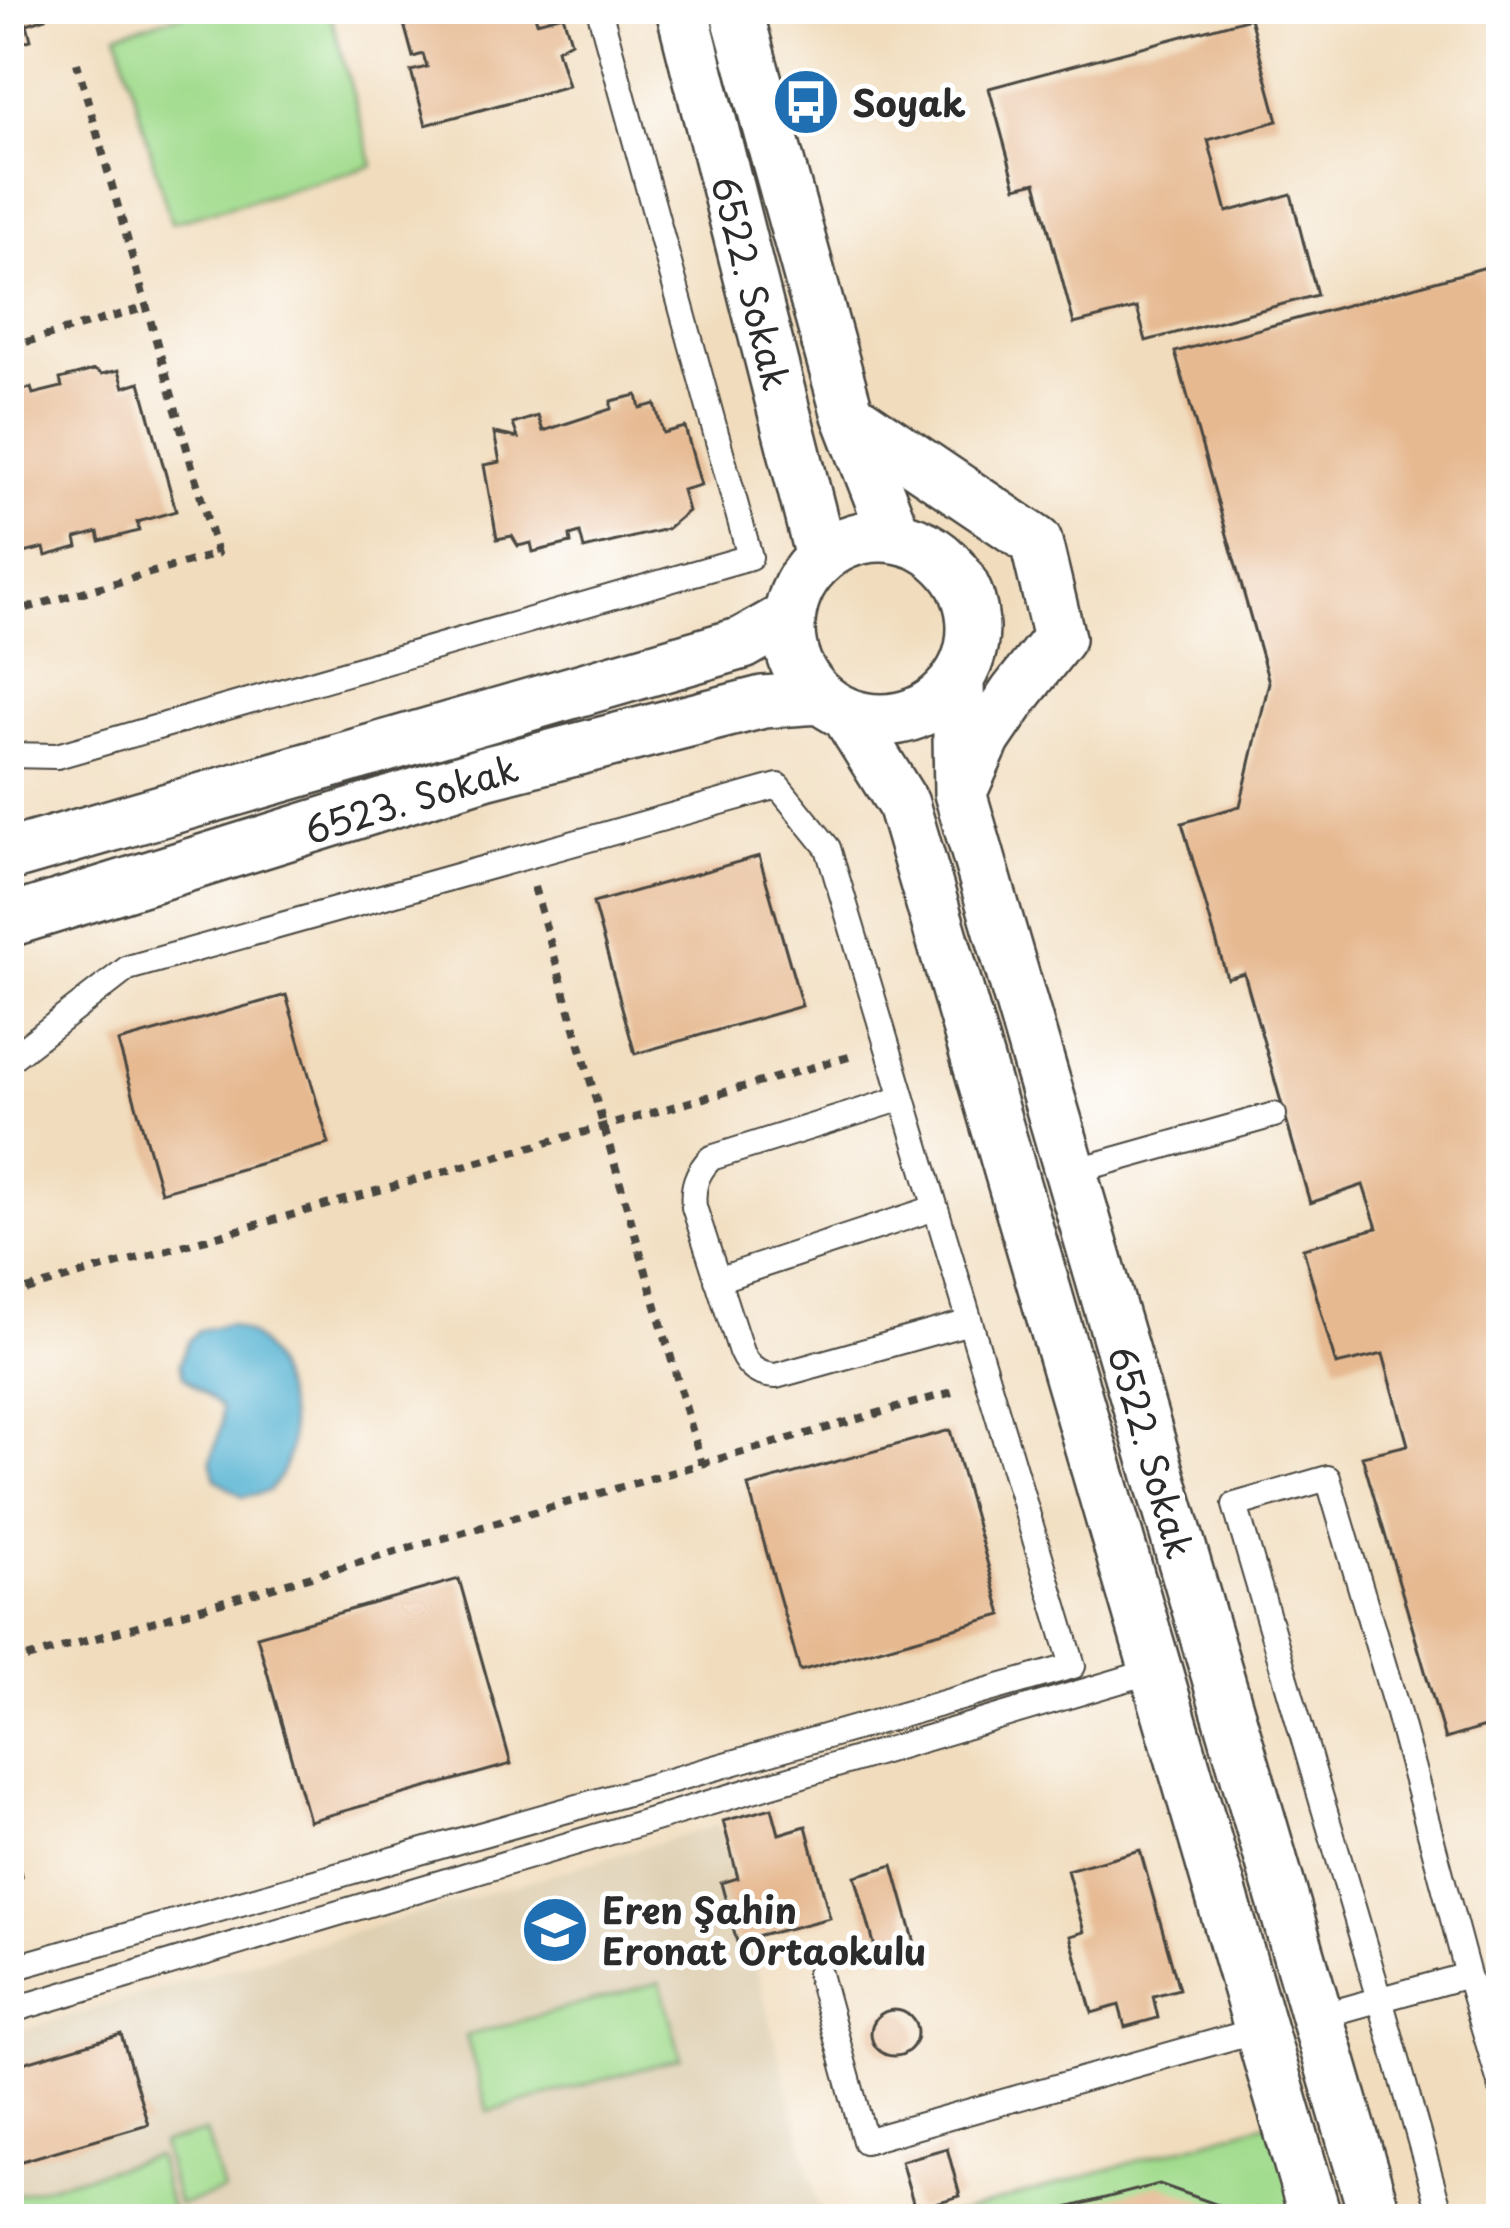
<svg xmlns="http://www.w3.org/2000/svg" width="1510" height="2228" font-family="'Playpen Sans',sans-serif">
	<style>
		.built { fill: #decfb1 }
		.green { fill: #a2dc8e; stroke: #66845c; stroke-width: 3 }
		.water { fill: #54b2d2; stroke: #406e7e; stroke-width: 3 }
		.building { fill: #e6b991 }
		.lines { fill: none; stroke-linecap: round; stroke-linejoin: round }
		.service-casing { stroke: #494641; stroke-width: 28 }
		.minor-casing { stroke: #494641; stroke-width: 56 }
		.path { stroke: #494641; stroke-width: 8; stroke-dasharray: 9 9; stroke-linecap: butt }
		.service { stroke: #fff; stroke-width: 24 }
		.minor { stroke: #fff; stroke-width: 51 }
		.labels { text-anchor: middle; dominant-baseline: central; stroke-width: 10; stroke-linejoin: round; paint-order: stroke }
		.poi-label { font-size: 36px; font-weight: bold; fill: #2b2b2b; stroke: #fff; text-anchor: start }
		.street-label { font-size: 36px; fill: #2b2b2b; stroke: #fff }
	</style>
	<rect width="100%" height="100%" fill="#fff"/>
	<filter id="ink" filterUnits="userSpaceOnUse"><feTurbulence type="fractalNoise" baseFrequency=".00833" numOctaves="2"/><feDisplacementMap in="SourceGraphic" scale="24" xChannelSelector="R" yChannelSelector="G"/><feConvolveMatrix kernelMatrix="1 2 1 2 8 2 1 2 1" color-interpolation-filters="sRGB"/></filter>
	<filter id="wash" filterUnits="userSpaceOnUse"><feTurbulence type="fractalNoise" baseFrequency=".004" numOctaves="4" result="noise"/><feDisplacementMap in="SourceGraphic" scale="48" xChannelSelector="R" yChannelSelector="G"/><feGaussianBlur stdDeviation="2.7" result="paint"/><feColorMatrix in="noise" values="0 0 0 0 0 0 0 0 0 0 0 0 0 0 0 0 0 1.4 0 .05"/><feComposite in="paint" operator="in"/></filter>
	<g filter="url(#wash)">
		<rect width="100%" height="100%" fill="#f1ddbe"/>
		<path class="built" d="M719,1825L822,2219H9V2034Z"/>
		<path class="green" d="M201,9H329L373,166L171,223L117,33Z
			M660,1982L681,2058L488,2112L466,2036Z
			M1273,2121L1301,2219H938Z
			M206,2132L223,2192L178,2205L161,2144Z
			M156,2156L174,2219H9V2197Z"/>
		<path class="water" d="M229,1324C237,1328 247,1332 254,1338C277,1357 294,1419 290,1447C288,1463 279,1479 269,1491L243,1497L216,1479L211,1460L222,1423L221,1407L183,1376L180,1363L188,1342L199,1330Z"/>
		<g id="blocks">
			<path class="building" d="M9,9H43L46,18L27,24L31,40L9,46Z
				M409,9H533L537,22L563,15L571,41L557,49L568,86L426,125L411,71L427,67L423,54L413,57L404,24L413,21Z
				M1250,18L1278,121L1208,140L1227,212L1291,194L1317,295L1146,341L1137,308L1074,324L1036,182L1016,187L989,88Z
				M1501,263V1722L1445,1739L1362,1456L1408,1445L1383,1354L1336,1365L1303,1248L1377,1228L1363,1185L1310,1203L1244,973L1227,978L1182,823L1240,806L1269,682L1175,352Z
				M94,370L102,374L119,370L124,387L140,382L176,511L137,522L139,531L100,541L98,532L76,538L78,547L46,556L44,548L20,554L12,523H9V393L31,388L33,394L62,387L60,379Z
				M637,395L640,408L655,404L663,433L685,427L701,485L682,490L688,511L667,529L584,549L580,533L570,536L571,543L533,552L531,543L518,546L512,536L497,539L484,465L500,462L494,433L518,438L513,424L538,416L543,431L611,409V401Z
				M759,856L802,1006L635,1054L593,903Z
				M286,995L329,1144L161,1192L118,1042Z
				M950,1430L1002,1615L800,1671L748,1486Z
				M459,1579L511,1764L309,1821L257,1636Z
				M772,1808L779,1834L806,1826L830,1918L737,1942L721,1883L738,1878L723,1821Z
				M9,1835L22,1877L9,1881Z
				M1140,1850L1179,1989L1153,1996L1158,2018L1125,2027L1119,2005L1092,2013L1070,1936L1084,1932L1067,1870Z
				M893,1865L916,1947L878,1958L855,1876Z
				M871 2033a23 23 0 1 1 46 0a23 23 0 1 1-46 0Z
				M121,2034L148,2124L9,2165V2067Z
				M947,2148L960,2196L915,2209L901,2161Z
				M1159,2184L1235,2211L1257,2208L1265,2219H1024Z"/>
		</g>
	</g>
	<g filter="url(#ink)">
		<use href="#blocks" fill-opacity="0" stroke="#494641" stroke-width="3"/>
		<g class="lines">
			<g class="service-casing">
				<path id="service" d="M9,755L57,756L750,557L599,9
					M9,1060L128,968L778,786L828,848L1073,1666L9,1969
					M903,1098L711,1158C696,1173 692,1187 694,1207L741,1352C748,1368 758,1375 776,1376L970,1322
					M1071,1172L1274,1115
					M717,1280L935,1208
					M819,1974L865,2141L1261,2029
					M9,2011L1156,1670
					M1317,2017L1468,1975L1501,2086
					M1442,2219L1380,1999L1235,1505L1328,1478L1397,1710L1468,1975"/>
			</g>
			<g class="minor-casing">
				<path id="minor" d="M682,9L821,557
					M736,9L848,415L895,536
					M848,415L1036,542L1059,638L1015,694L985,738L963,787
					M789 628a92 92 0 1 1 184 0a92 92 0 1 1-184 0Z
					M958,680L960,793L1376,2219
					M847,714L903,804L1316,2219
					M9,855L743,643L789,617
					M9,921L488,772L763,702L819,698"/>
			</g>
			<path class="path" d="M9,347L147,307
				M9,613L217,554L77,63
				M534,887L702,1464
				M9,1295L856,1055
				M9,1663L959,1390"/>
			<use href="#service" class="service"/>
			<use href="#minor" class="minor"/>
		</g>
	</g>
	<defs>
		<g id="bus-disc" transform="scale(3.45)"><circle r="9.5" fill="#1f6fb2" stroke="#fff"/><path d="M-5-6H5V4H4V6H2V4H-2V6H-4V4H-5ZM-3.5-4V0h7V-4ZM-3.5 1.2v1.5H-2V1.2ZM2 1.2v1.5H3.5V1.2Z" fill="#fff"/></g>
		<g id="school-disc" transform="scale(3.45)"><circle r="9.5" fill="#1f6fb2" stroke="#fff"/><path d="M0-5L7-2L0 1L-7-2ZM-4 1L0 2.5L4 1V4Q0 6-4 4Z" fill="#fff"/></g>
	</defs>
	<g fill-rule="evenodd">
		<use href="#bus-disc" x="806" y="102"/>
		<use href="#school-disc" x="555" y="1930"/>
	</g>
	<g class="labels">
		<g class="poi-label">
			<text x="852" y="102">Soyak</text>
			<text x="602" y="1909">Eren Şahin<tspan x="602" dy="41">Eronat Ortaokulu</tspan></text>
		</g>
		<g class="street-label">
			<text transform="translate(752 283) rotate(76)">6522. Sokak</text>
			<text transform="translate(411 798) rotate(-17)">6523. Sokak</text>
			<text transform="translate(1152 1452) rotate(74)">6522. Sokak</text>
		</g>
	</g>
	<rect width="1510" height="2228" fill="none" stroke="#fff" stroke-width="48"/>
</svg>
